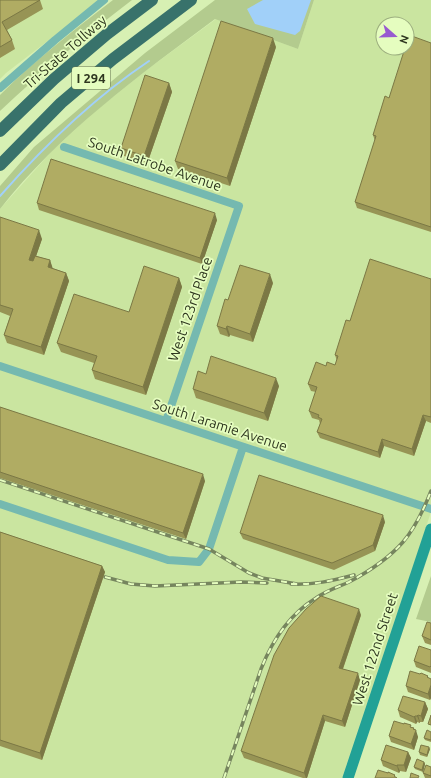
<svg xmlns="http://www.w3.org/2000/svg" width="431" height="778" font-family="Ubuntu,sans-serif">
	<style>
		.built { fill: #cae5a0; fill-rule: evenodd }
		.green { fill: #b3cb8e }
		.water { fill: #a1d0f9 }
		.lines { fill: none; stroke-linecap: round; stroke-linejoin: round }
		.stream { stroke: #a1d0f9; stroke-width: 2 }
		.street { stroke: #75b9b0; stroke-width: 8 }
		.secondary { stroke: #22a196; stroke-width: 11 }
		.highway { stroke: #38726b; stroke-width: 12 }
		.rail-casing { stroke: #76855e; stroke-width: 3.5 }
		.rail { stroke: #e5fdbf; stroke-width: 2; stroke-dasharray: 6; stroke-linecap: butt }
		.wall { fill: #979455 }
		.shaded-wall { fill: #7b7845 }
		.building { fill: #b0ac63; stroke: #7b7845 }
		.labels { text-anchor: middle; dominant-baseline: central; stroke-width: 3.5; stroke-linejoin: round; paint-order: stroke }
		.shield { fill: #e5fdbf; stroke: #65724f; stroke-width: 1 }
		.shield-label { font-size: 13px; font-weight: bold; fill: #2e371f }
		.street-label { font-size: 14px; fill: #2e371f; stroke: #e5fdbf }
	</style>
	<rect width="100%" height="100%" fill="#d7f0b3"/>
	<path class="built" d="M0,0H101L6,73L0,79Z
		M314,0H431V512L342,778H0V209L51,152L94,112L148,69L216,19L298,49ZM383,24H407V48H383Z"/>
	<path class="green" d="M113,0H132C86,35 42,71 0,111V95C35,60 74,30 113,0Z
		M215,0H314L298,49L215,19C138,76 60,133 0,209V186L34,147L145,53Z
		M431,576V622L416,619Z"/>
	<path class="water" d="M263,0H311L300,31L295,35L255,24L247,9Z"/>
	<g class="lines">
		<path class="stream" d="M0,196C45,145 92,99 149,61"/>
		<path class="street" d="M0,88L55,40L104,0
			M64,147L239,206L166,421
			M0,366L431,509
			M0,504L168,560L199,562L209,549L243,447"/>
		<path class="secondary" d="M348,778L431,529"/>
		<path class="highway" d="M0,131L54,79L107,34L152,0
			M0,165L61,103L113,59L191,0"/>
		<g class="rail-casing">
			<path id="rail" d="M0,480L209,549L249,573L262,578L297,584
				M105,577L131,584L155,586L241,582L267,583
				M291,584C314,585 331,581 354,575
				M224,778L261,669C272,641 290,614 316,598C326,591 338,587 349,582C368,572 389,558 403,542C415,528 424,509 431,491"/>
		</g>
		<use href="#rail" class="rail"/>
	</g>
	<path class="wall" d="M0,0H40L43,9L7,30L12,40L15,49L0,58Z
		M431,43V232L357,208L355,202L375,141L373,135L389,98Z
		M276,47L230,186L178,169L175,161Z
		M169,83L172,92L147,164L124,156L121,148Z
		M37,203L217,220L202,264L39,210Z
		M0,217L42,239L36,256L50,260L52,268L66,273L69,281L44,355L7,343L4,335L10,316L0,312Z
		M179,278L182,287L146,395L95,379L92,370L94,363L61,352L57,343L129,312Z
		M431,279V423L426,421L414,456L384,446L380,458L320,438L317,432L320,424L319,420L312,418L309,411L316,392L311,391L308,384L326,366L335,365L337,361L335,355L350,321Z
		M273,283L253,342L230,335L229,337L220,334L217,326L228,300Z
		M206,374L279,386L268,421L196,398L193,389Z
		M0,407L205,481L186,539L0,478Z
		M385,522L375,551L334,570L243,539L240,533Z
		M0,532L102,566L105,572L42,760L0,746Z
		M361,615L343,669L360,680L345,727L325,721L307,778H303L244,758L241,751Z
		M431,623V645L425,643L422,636Z
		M431,650V673L416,667L414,661Z
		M420,674L428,676V678L431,679V698L430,700L408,692L406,686Z
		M425,702L428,709L423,722H420V723L417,722L416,724L400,717L398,710Z
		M412,727L414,730L418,737L414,750L391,742L389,736Z
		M431,732V742L425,740L424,738Z
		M430,749L427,757L420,755L419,752Z
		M408,752L411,758L406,772L400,771L399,773L383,766L381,760Z
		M424,762L425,764L423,772L415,769L414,767Z
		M431,767V778H425L423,773Z"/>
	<path class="shaded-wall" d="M273,38L276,47L230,186L227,178Z
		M169,83L172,92L147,164L144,156Z
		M215,213L217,220L202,264L200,258Z
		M39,230L42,239L32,268L29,260Z
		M50,260L53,269L48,267Z
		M66,273L69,281L44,355L41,347Z
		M270,274L273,283L253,342L250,334Z
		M179,278L182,287L146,395L143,387Z
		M227,326L230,335L229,337L226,329Z
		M276,378L279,386L268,421L264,413Z
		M423,415L426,421L414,456L412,449Z
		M382,439L384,446L380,458L378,452Z
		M203,474L205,481L186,539L183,533Z
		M383,515L385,522L375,551L373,545Z
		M102,566L105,572L42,760L40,753Z
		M359,609L361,615L341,674L339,668Z
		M358,673L360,680L345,727L342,721Z
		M431,685V698L430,700L428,694Z
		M425,702L428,709L423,722L421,716Z
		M323,715L325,721L307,778H306L304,773Z
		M418,715L420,722V723L417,716Z
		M415,716L417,722L416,724L414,717Z
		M414,728L415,732L416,730L418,737L414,750L411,744Z
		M429,747L430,749L427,757V755Z
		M408,752L411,758L406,772L404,765Z
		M424,762L425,764L423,772L422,770Z
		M397,765L400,771L399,773L397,766Z"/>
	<path class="building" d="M0,0H40L2,22L12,40L0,47Z
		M221,21L273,38L227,178L175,161Z
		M409,35L431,43V227L355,202L376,136L373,135L385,96L389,98L405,48H407V42Z
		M145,75L169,83L144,156L121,148Z
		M51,159L215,213L200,258L37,203Z
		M0,217L39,230L29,260L33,261L35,256L50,260L48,267L66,273L41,347L4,335L13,309L0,305Z
		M370,259L431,279V417L423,415L412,449L382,439L378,452L317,432L322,419L318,417L319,415L309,411L317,387L308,384L316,362L326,366L327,362L335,365L338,356L335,355L346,320L350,321Z
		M240,265L270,274L250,334L227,326L226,329L217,326L225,299L228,300Z
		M144,266L179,278L143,387L92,370L97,356L57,343L74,294L129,312Z
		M211,356L276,378L264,413L193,389L198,371L206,374Z
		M0,407L203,474L183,533L0,472Z
		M259,475L383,515L373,545L332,563L240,533Z
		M0,532L102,566L40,753L0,740Z
		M321,596L359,609L339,668L358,673L342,721L323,715L304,773L241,751L274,655L289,628L306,609Z
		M427,622L431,623V640L422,636Z
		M419,646L431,650V666L430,667L414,661Z
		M410,671L420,674L421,673L428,676L427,677L431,679V685L428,694L406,686Z
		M403,696L425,702L421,716L418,715L417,716H415L414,717L398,710Z
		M431,715V725L428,724Z
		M394,721L404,724V723L411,725L410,727L414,728L413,729L416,730L411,744L389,736Z
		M427,730L431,732V740L424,738Z
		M386,745L408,752L404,765H397V766L381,760Z
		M421,745L429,747L427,755L419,752Z
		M417,759L424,762L422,770L414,767Z
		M426,765L431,767V776L423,773Z
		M378,770L388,773V772L395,775L394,776L397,778H375Z
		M411,773L419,776L418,778H410Z"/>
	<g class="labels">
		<rect class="shield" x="72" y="67" width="38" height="22" rx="3"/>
		<g class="shield-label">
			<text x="91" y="78">I 294</text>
		</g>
		<g class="street-label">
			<text transform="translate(65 52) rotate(-41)">Tri-State Tollway</text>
			<text transform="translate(155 164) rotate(19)">South Latrobe Avenue</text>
			<text transform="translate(190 309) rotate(-71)">West 123rd Place</text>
			<text transform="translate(220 425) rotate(18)">South Laramie Avenue</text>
			<text transform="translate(375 649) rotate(-72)">West 122nd Street</text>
		</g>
	</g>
	<g transform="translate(395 36) rotate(110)"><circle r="19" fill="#e5fdbf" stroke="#9cae7f"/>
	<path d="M0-3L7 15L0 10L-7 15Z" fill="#985ad0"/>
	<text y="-6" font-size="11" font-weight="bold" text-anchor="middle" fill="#2e371f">N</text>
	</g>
</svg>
